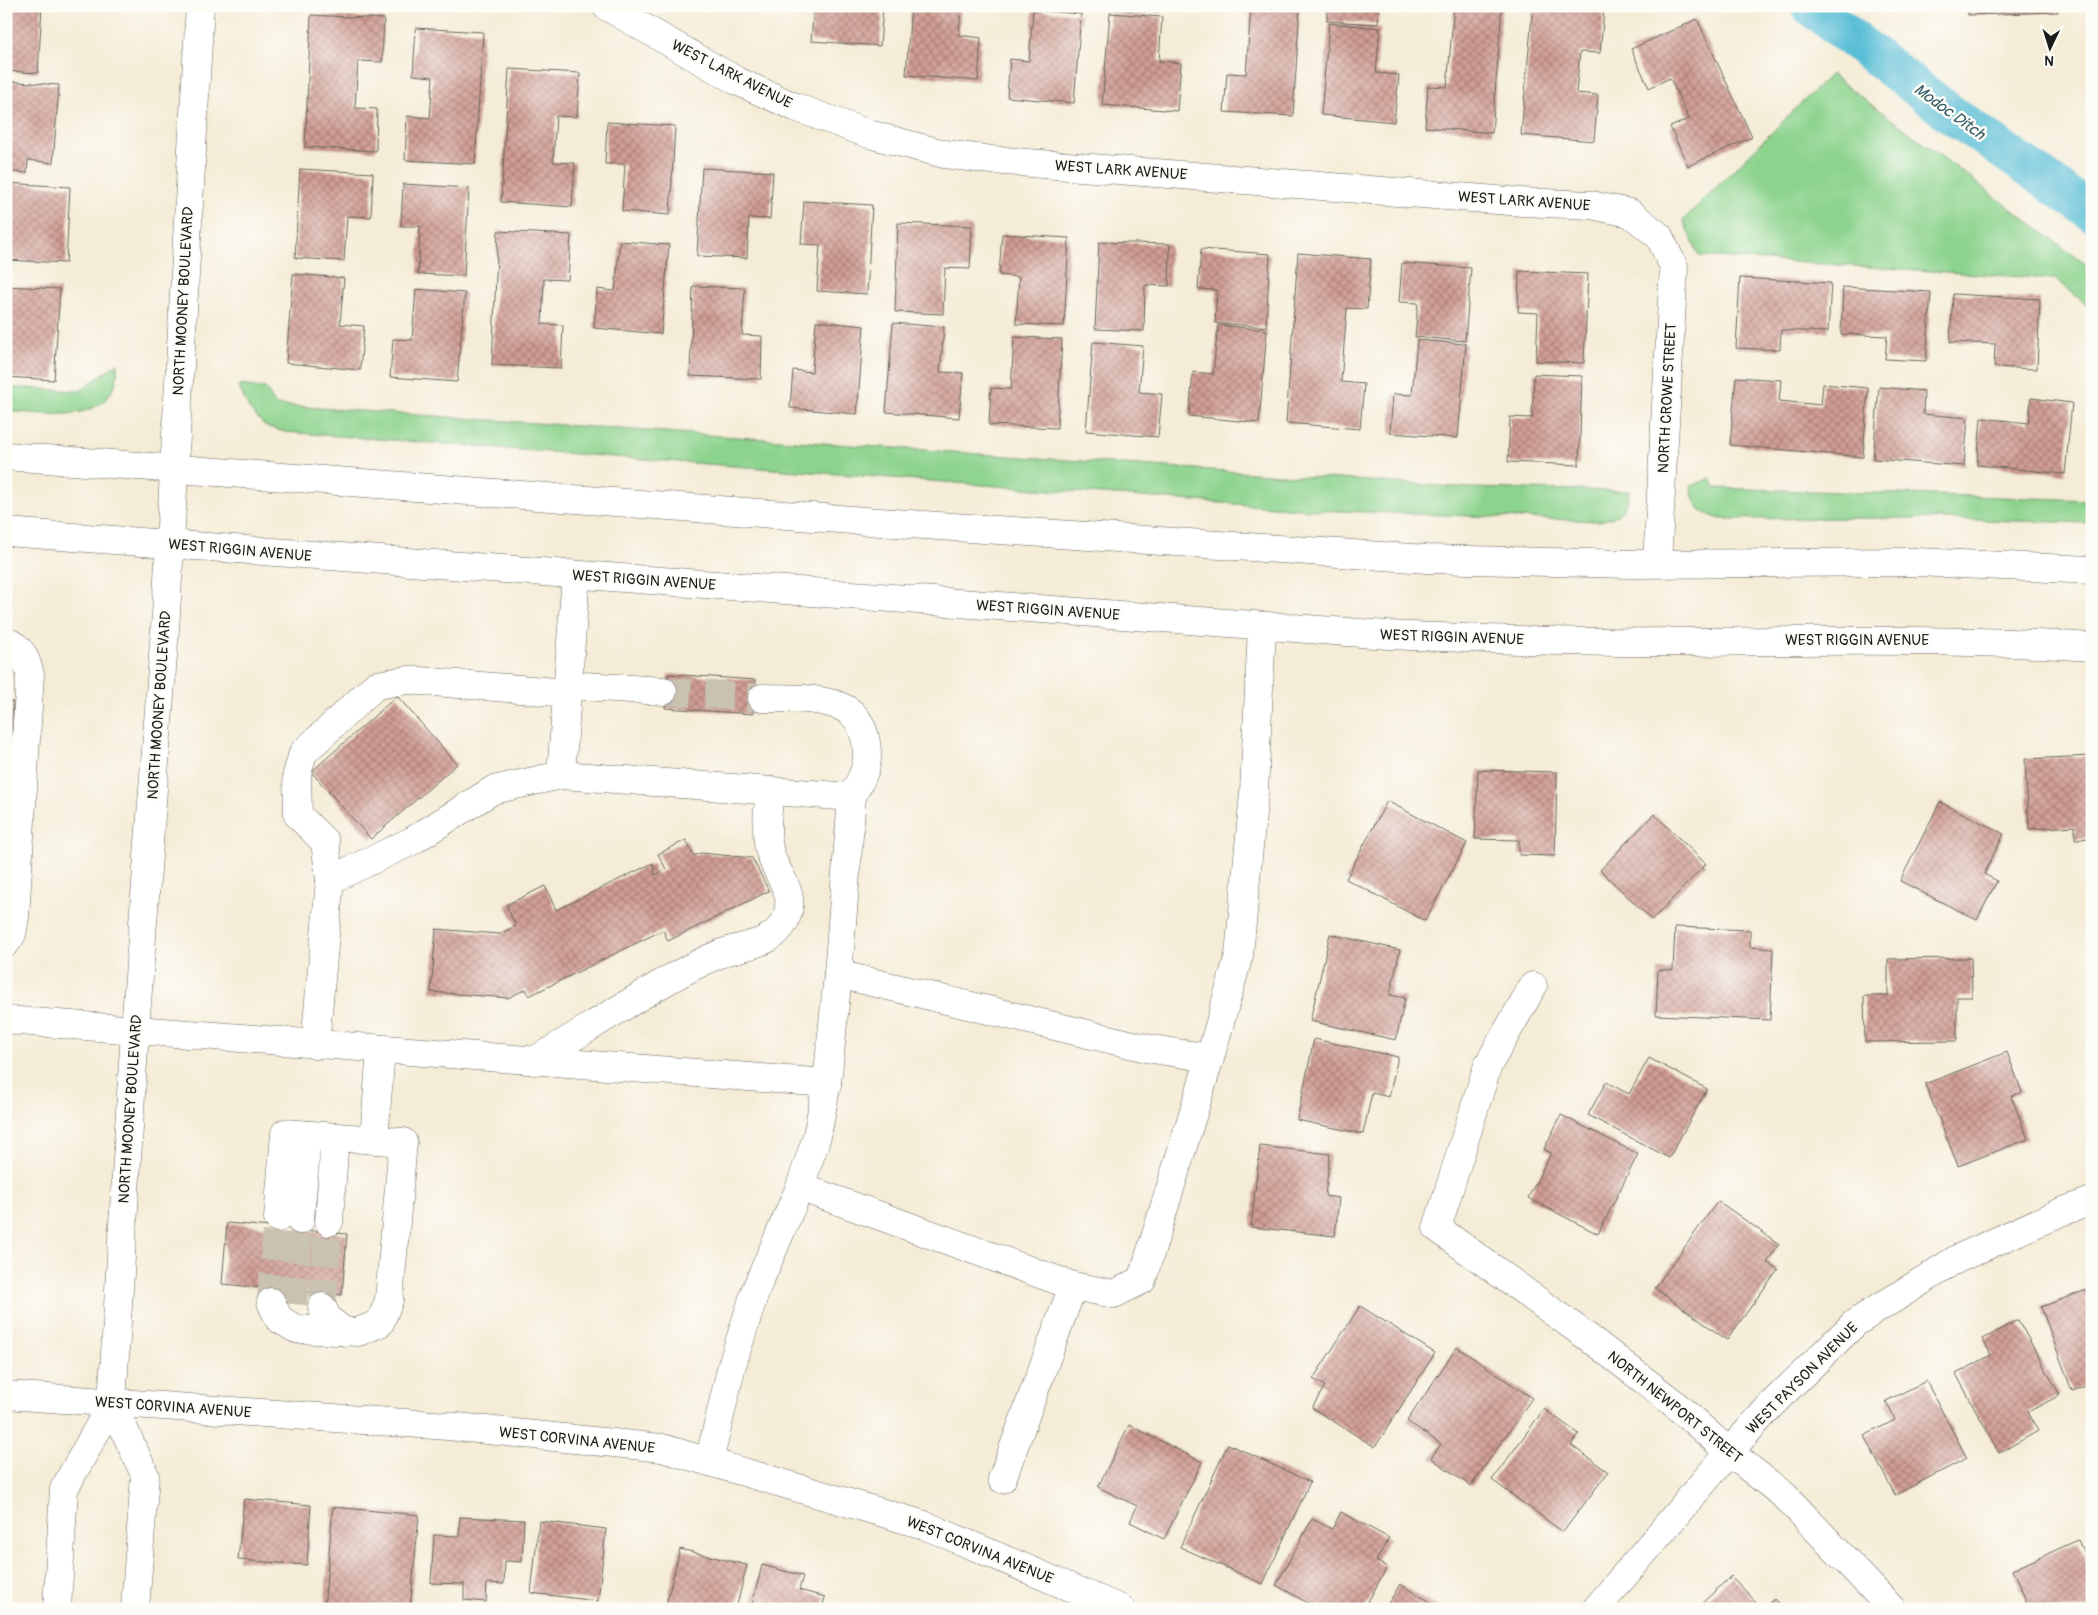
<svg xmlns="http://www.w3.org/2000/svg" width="2098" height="1615" viewBox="0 0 2098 1615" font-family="Pangolin,sans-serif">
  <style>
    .green { fill: #8cd38d; stroke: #547854 }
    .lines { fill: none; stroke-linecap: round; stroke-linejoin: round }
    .canal { stroke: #58bdd6; stroke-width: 39 }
    .building { fill: url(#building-cross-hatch) }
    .minor-tunnel { stroke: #c9c2b1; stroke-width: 28; stroke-dasharray: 28 14; stroke-linecap: butt }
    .minor-casing { stroke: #68655d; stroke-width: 29 }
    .major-casing { stroke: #68655d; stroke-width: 29 }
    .minor { stroke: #fff; stroke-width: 28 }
    .major { stroke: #fff; stroke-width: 28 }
    .labels { text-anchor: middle; stroke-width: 5; stroke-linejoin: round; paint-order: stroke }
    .street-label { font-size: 15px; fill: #1c1c1c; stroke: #fdfcf7 }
    .water-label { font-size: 16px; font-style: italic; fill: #345c66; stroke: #fdfcf7 }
  </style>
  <defs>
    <pattern id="building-cross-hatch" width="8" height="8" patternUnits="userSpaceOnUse" patternTransform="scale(1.25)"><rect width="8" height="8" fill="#d19e94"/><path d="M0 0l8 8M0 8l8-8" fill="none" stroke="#a98078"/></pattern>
  </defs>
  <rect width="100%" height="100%" fill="#fdfcf7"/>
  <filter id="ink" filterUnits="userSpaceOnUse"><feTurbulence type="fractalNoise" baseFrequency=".02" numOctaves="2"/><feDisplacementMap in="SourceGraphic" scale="10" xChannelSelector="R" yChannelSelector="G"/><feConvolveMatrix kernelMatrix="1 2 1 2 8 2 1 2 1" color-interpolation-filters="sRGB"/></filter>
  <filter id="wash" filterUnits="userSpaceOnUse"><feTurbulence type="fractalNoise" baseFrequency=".0096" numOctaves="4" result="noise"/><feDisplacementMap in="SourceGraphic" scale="20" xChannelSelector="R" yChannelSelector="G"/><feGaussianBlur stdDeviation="1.12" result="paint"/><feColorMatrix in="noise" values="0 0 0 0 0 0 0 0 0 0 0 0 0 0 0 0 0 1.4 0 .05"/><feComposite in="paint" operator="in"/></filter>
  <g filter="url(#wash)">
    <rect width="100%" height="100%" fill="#f4ecd6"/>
    <g class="green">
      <path d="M 1831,74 L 2092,269 L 2092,309 L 2055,279 L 1699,256 L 1683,220 Z"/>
      <path d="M 118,363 C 117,368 118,376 116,382 C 101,426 42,413 6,411 L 6,387 L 79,391 Z"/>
      <path d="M 238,385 L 265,388 L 276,405 L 1469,488 L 1630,491 C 1625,512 1619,517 1599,521 L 1313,510 L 285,432 L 265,426 L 249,409 Z"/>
      <path d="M 1711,478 L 1715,488 L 2092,500 L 2092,523 L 1902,518 L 1721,519 C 1701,513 1694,508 1691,486 Z"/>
    </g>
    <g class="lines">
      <path class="canal" d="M 1810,6 L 1955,117 L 2092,212"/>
    </g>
    <g id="blocks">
      <g class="building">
        <path d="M 6,6 L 42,6 L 38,73 L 6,71 Z"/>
        <path d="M 814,6 L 883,6 L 880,46 L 811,41 Z"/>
        <path d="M 911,6 L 961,6 L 959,35 L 981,38 L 978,81 L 906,75 Z"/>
        <path d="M 1110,6 L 1160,6 L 1159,12 L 1110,9 Z"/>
        <path d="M 1251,6 L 1300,6 L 1293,116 L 1224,112 L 1227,73 L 1246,74 Z"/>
        <path d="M 1327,6 L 1379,6 L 1378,24 L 1327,21 Z"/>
        <path d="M 1454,6 L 1502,6 L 1492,133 L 1425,127 L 1428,86 L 1447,87 Z"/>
        <path d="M 1533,6 L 1604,10 L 1600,53 L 1580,52 L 1576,93 L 1598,95 L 1594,141 L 1521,135 Z"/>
        <path d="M 1968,6 L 2057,6 L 2058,12 L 1968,15 Z"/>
        <path d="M 1033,10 L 1081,14 L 1074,103 L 1007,97 L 1010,59 L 1029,61 Z"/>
        <path d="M 1110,13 L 1162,17 L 1159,61 L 1181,63 L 1177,111 L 1102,105 Z"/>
        <path d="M 311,15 L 384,19 L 382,62 L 358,61 L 355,108 L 377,109 L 376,151 L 305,147 Z"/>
        <path d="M 1697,19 L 1752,137 L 1688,166 L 1670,127 L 1689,119 L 1670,78 L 1649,88 L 1631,49 Z"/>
        <path d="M 1329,23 L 1380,28 L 1376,73 L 1399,75 L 1394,122 L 1321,115 Z"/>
        <path d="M 416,28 L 483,32 L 475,164 L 405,160 L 407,116 L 430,118 L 433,77 L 413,75 Z"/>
        <path d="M 509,69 L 580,73 L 577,117 L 556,116 L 553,162 L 575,163 L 572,207 L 501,202 Z"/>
        <path d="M 6,81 L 59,85 L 53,163 L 28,160 L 27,173 L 6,171 Z"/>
        <path d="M 607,122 L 675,126 L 670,215 L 622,211 L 625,164 L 605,164 Z"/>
        <path d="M 702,168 L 773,172 L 770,219 L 749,218 L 747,258 L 697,256 Z"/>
        <path d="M 300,169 L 373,173 L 371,217 L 347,216 L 344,261 L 295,258 Z"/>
        <path d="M 6,183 L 70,187 L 66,263 L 6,260 Z"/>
        <path d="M 403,184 L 469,188 L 464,276 L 418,274 L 420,226 L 401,226 Z"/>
        <path d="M 804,201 L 872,205 L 867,294 L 817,291 L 820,245 L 801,244 Z"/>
        <path d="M 898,223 L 972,226 L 970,269 L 945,268 L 943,314 L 895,312 Z"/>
        <path d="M 498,231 L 571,235 L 568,280 L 544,279 L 542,324 L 563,325 L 561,368 L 492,365 Z"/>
        <path d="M 1002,234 L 1069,238 L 1064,326 L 1016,324 L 1019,277 L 999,275 Z"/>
        <path d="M 620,241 L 669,245 L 661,334 L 594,328 L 597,289 L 615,291 Z"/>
        <path d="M 1099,242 L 1170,244 L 1169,286 L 1145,285 L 1144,331 L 1095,329 Z"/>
        <path d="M 1201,249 L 1270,254 L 1266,327 L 1215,323 L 1217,290 L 1198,289 Z"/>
        <path d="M 1298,253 L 1371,259 L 1367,309 L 1347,308 L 1341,382 L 1364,384 L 1360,429 L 1286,423 Z"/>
        <path d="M 1402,263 L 1471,268 L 1465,341 L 1415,337 L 1418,303 L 1399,302 Z"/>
        <path d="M 1519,271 L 1588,274 L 1584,363 L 1536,361 L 1538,313 L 1518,312 Z"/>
        <path d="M 293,274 L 344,278 L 340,324 L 364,326 L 360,370 L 286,363 Z"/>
        <path d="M 1740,278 L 1831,283 L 1828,332 L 1781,330 L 1780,350 L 1736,348 Z"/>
        <path d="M 6,286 L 60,289 L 54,380 L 6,377 Z"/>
        <path d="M 693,286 L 745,288 L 742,335 L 762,336 L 761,379 L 690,376 Z"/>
        <path d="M 1843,287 L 1931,292 L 1926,361 L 1885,359 L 1887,336 L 1841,334 Z"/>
        <path d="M 416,289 L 465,293 L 457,382 L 390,377 L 393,339 L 412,340 Z"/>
        <path d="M 1953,294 L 2040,299 L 2037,369 L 1994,367 L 1995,344 L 1950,342 Z"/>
        <path d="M 816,321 L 864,326 L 857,414 L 790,408 L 793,370 L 812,372 Z"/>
        <path d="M 893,323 L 944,327 L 940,372 L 963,373 L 959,418 L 886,412 Z"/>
        <path d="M 1218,325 L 1267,330 L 1259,423 L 1189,416 L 1193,372 L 1213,374 Z"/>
        <path d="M 1014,337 L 1062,339 L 1057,428 L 989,425 L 991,388 L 1011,389 Z"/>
        <path d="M 1417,340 L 1466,344 L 1458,438 L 1390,433 L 1393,394 L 1412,395 Z"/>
        <path d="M 1093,342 L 1143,346 L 1139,392 L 1162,394 L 1158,437 L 1086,431 Z"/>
        <path d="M 1534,374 L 1582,376 L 1579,465 L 1508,462 L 1510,417 L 1532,418 Z"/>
        <path d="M 1736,377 L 1781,380 L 1779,401 L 1821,405 L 1823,384 L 1868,388 L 1863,457 L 1730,445 Z"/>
        <path d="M 1879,387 L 1924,391 L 1923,414 L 1968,418 L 1964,466 L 1873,459 Z"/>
        <path d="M 2031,398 L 2072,403 L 2065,474 L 1977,465 L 1981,418 L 2029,423 Z"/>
        <path d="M 668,674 L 756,680 L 753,714 L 665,708 Z"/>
        <path d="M 397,696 L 457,764 L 371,839 L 311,772 Z"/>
        <path d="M 6,701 L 13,702 L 8,764 L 6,764 Z"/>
        <path d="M 2092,756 L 2092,838 L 2075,839 L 2075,826 L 2029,829 L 2025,759 Z"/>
        <path d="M 1478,770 L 1557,772 L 1555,856 L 1519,855 L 1519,840 L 1475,839 Z"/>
        <path d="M 1387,801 L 1467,843 L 1425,921 L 1346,879 Z"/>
        <path d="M 1940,802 L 2004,834 L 1984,874 L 1997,881 L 1977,920 L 1900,881 Z"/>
        <path d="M 1654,814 L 1706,864 L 1652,920 L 1600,870 Z"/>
        <path d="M 686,840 L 694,856 L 701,853 L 752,858 L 769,891 L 668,941 L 663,930 L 529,996 L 526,989 L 508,998 L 431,992 L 436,929 L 499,934 L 516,926 L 506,905 L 545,886 L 556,910 L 653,863 L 655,875 L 666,869 L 658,854 Z"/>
        <path d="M 1675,927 L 1750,930 L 1750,947 L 1773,949 L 1770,1020 L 1656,1015 L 1658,970 L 1673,970 Z"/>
        <path d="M 1330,934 L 1400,950 L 1390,995 L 1405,998 L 1396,1040 L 1310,1021 Z"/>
        <path d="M 1971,958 L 1972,997 L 1957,997 L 1957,1041 L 1865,1042 L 1864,996 L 1888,996 L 1888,959 Z"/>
        <path d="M 1314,1039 L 1398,1057 L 1389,1097 L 1372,1093 L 1363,1134 L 1297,1120 Z"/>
        <path d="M 2007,1052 L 2022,1092 L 2011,1096 L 2028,1139 L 1958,1166 L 1925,1084 Z"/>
        <path d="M 1649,1058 L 1707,1089 L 1669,1158 L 1588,1115 L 1606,1082 L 1629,1094 Z"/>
        <path d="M 1561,1115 L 1638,1154 L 1598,1234 L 1528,1198 L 1551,1153 L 1544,1149 Z"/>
        <path d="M 1260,1146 L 1330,1154 L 1325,1196 L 1339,1198 L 1335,1236 L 1251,1227 Z"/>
        <path d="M 1718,1201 L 1779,1244 L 1767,1262 L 1778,1269 L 1727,1340 L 1655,1288 Z"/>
        <path d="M 227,1223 L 347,1234 L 342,1295 L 222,1284 Z"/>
        <path d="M 2092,1288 L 2092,1384 L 2072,1391 L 2041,1307 Z"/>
        <path d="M 1360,1306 L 1435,1353 L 1375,1447 L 1312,1408 L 1325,1386 L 1313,1379 Z"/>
        <path d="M 2018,1320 L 2060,1395 L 2028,1412 L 2038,1431 L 1999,1453 L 1956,1374 L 1991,1355 L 1983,1339 Z"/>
        <path d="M 1457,1347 L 1532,1398 L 1471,1486 L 1431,1458 L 1441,1444 L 1407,1421 Z"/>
        <path d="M 1926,1381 L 1967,1458 L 1895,1495 L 1864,1436 L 1895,1420 L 1886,1401 Z"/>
        <path d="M 1544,1409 L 1579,1434 L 1571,1445 L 1608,1472 L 1563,1532 L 1492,1480 Z"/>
        <path d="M 1129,1425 L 1202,1462 L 1164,1539 L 1130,1522 L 1137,1506 L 1098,1487 Z"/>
        <path d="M 1228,1444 L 1310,1482 L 1263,1584 L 1180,1547 Z"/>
        <path d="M 244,1499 L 311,1505 L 307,1565 L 238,1560 Z"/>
        <path d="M 333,1507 L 419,1515 L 410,1609 L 324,1609 Z"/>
        <path d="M 1341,1512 L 1389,1538 L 1376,1561 L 1387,1567 L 1364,1609 L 1313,1609 L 1315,1607 L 1276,1585 L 1312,1519 L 1332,1529 Z"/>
        <path d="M 460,1517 L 524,1520 L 522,1562 L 505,1561 L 504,1584 L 487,1583 L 486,1602 L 464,1600 L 464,1584 L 431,1583 L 434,1535 L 459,1536 Z"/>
        <path d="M 539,1521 L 606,1529 L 598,1601 L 531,1593 Z"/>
        <path d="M 2078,1540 L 2092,1571 L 2092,1609 L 2030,1609 L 2012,1570 Z"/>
        <path d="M 680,1549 L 747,1565 L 736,1609 L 665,1609 Z"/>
        <path d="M 762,1565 L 803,1576 L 799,1590 L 825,1597 L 822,1609 L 751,1609 Z"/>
        <path d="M 1731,1576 L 1763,1609 L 1696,1609 Z"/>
        <path d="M 1400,1584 L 1441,1609 L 1385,1609 Z"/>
        <path d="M 1774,1599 L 1784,1609 L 1763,1609 Z"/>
      </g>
    </g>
  </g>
  <g filter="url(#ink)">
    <use href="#blocks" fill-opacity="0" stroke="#68655d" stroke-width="1"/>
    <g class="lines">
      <g class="minor-tunnel">
        <path d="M 663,691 L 762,698"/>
        <path d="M 271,1302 L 278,1218"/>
        <path d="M 293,1304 L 300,1220"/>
        <path d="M 322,1307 L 329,1222"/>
      </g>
      <g class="minor-casing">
        <g id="minor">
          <path d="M 606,6 L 737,81 L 795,107 L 869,134 L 944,154 L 992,160 L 1522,202 L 1591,205 L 1630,213 L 1659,236 L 1674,267 L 1657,563"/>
          <path d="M 6,641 C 22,647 26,659 30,674 L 15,917 L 12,934 L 6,943"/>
          <path d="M 568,685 L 663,691"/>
          <path d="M 762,698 C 788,699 822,696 846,709 C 866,721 871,753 864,772 C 861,781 855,789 852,797"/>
          <path d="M 561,775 L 576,575"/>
          <path d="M 330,880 L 325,842 L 298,815 L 297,774 L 303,753 L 376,685 L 408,680 L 568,693"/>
          <path d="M 838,974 L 1146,1048 L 1210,1058 L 1239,955 L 1254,792 L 1262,627"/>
          <path d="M 1533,986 L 1488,1065 L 1437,1228 L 1589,1338 L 1671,1401 L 1729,1452 L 1786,1497 L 1892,1609"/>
          <path d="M 6,1020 L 827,1083"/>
          <path d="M 315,1045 L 330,880 L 412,841 L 493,790 L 561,775 L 852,797 L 838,974 L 827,1083 L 817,1136 L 800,1187 L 756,1289 L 732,1365 L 709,1462"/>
          <path d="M 534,1061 C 571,1039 607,1016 644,994 C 669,979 695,964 722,953 C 747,944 777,945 787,915 C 796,892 777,876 771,855 C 764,836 768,811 770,791"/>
          <path d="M 374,1140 L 381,1049"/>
          <path d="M 800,1187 L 1073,1286 L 1114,1294 L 1142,1280 L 1210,1058"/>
          <path d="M 300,1220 L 307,1135"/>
          <path d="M 329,1222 L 335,1137"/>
          <path d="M 271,1302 L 279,1319 L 296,1329 L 358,1332 L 380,1323 L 389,1300 L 403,1142 L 285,1133 L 278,1218"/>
          <path d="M 322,1307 L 328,1319 L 345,1332"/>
          <path d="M 6,1395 L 448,1426 L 662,1448 L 924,1525 L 1121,1609"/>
          <path d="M 112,1403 L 145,1475 L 135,1609"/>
          <path d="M 1002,1479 L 1073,1286"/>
          <path d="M 57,1609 L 64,1489 L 112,1403 L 135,1030 L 166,615 L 200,6"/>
          <path d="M 1596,1609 L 1729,1452 L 1772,1404 L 1855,1323 L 1957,1259 L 2061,1212 L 2092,1201"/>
        </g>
      </g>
      <g class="major-casing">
        <g id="major">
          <path d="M 6,456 L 865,521 L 1427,559 L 1631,564 L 1917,562 L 2092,570"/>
          <path d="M 6,532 L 1388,635 C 1483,639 1579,643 1675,642 C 1814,641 1953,638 2092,647"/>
        </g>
      </g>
      <use href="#minor" class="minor"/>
      <use href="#major" class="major"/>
    </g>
  </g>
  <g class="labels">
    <g class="street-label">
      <text transform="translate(732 74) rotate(27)" y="5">WEST LARK AVENUE</text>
      <text transform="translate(1121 170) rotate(4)" y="5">WEST LARK AVENUE</text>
      <text transform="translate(1524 201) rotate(4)" y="5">WEST LARK AVENUE</text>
      <text transform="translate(183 301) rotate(-87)" y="5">NORTH MOONEY BOULEVARD</text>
      <text transform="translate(1667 398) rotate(-87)" y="5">NORTH CROWE STREET</text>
      <text transform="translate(240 550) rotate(5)" y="5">WEST RIGGIN AVENUE</text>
      <text transform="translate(644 580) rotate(4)" y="5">WEST RIGGIN AVENUE</text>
      <text transform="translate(1048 610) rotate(4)" y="5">WEST RIGGIN AVENUE</text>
      <text transform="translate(1452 637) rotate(2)" y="5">WEST RIGGIN AVENUE</text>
      <text x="1857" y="645">WEST RIGGIN AVENUE</text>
      <text transform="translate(159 705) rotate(-86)" y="5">NORTH MOONEY BOULEVARD</text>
      <text transform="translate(130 1109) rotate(-86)" y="5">NORTH MOONEY BOULEVARD</text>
      <text transform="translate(1802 1378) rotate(-45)" y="5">WEST PAYSON AVENUE</text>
      <text transform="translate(173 1407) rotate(4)" y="5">WEST CORVINA AVENUE</text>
      <text transform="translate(1675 1407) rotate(39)" y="5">NORTH NEWPORT STREET</text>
      <text transform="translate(577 1440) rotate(6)" y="5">WEST CORVINA AVENUE</text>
      <text transform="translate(980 1550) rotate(22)" y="5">WEST CORVINA AVENUE</text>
    </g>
    <g class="water-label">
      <text transform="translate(1950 111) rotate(36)" y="6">Modoc Ditch</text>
    </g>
  </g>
  <rect width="2098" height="1615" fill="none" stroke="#fdfcf7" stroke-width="25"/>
  <g transform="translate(2050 48) rotate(184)" stroke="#fdfcf7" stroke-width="4" paint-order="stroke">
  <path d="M0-4L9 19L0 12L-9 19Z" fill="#1c1c1c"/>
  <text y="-8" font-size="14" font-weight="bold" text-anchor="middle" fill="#1c1c1c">N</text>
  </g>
</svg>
